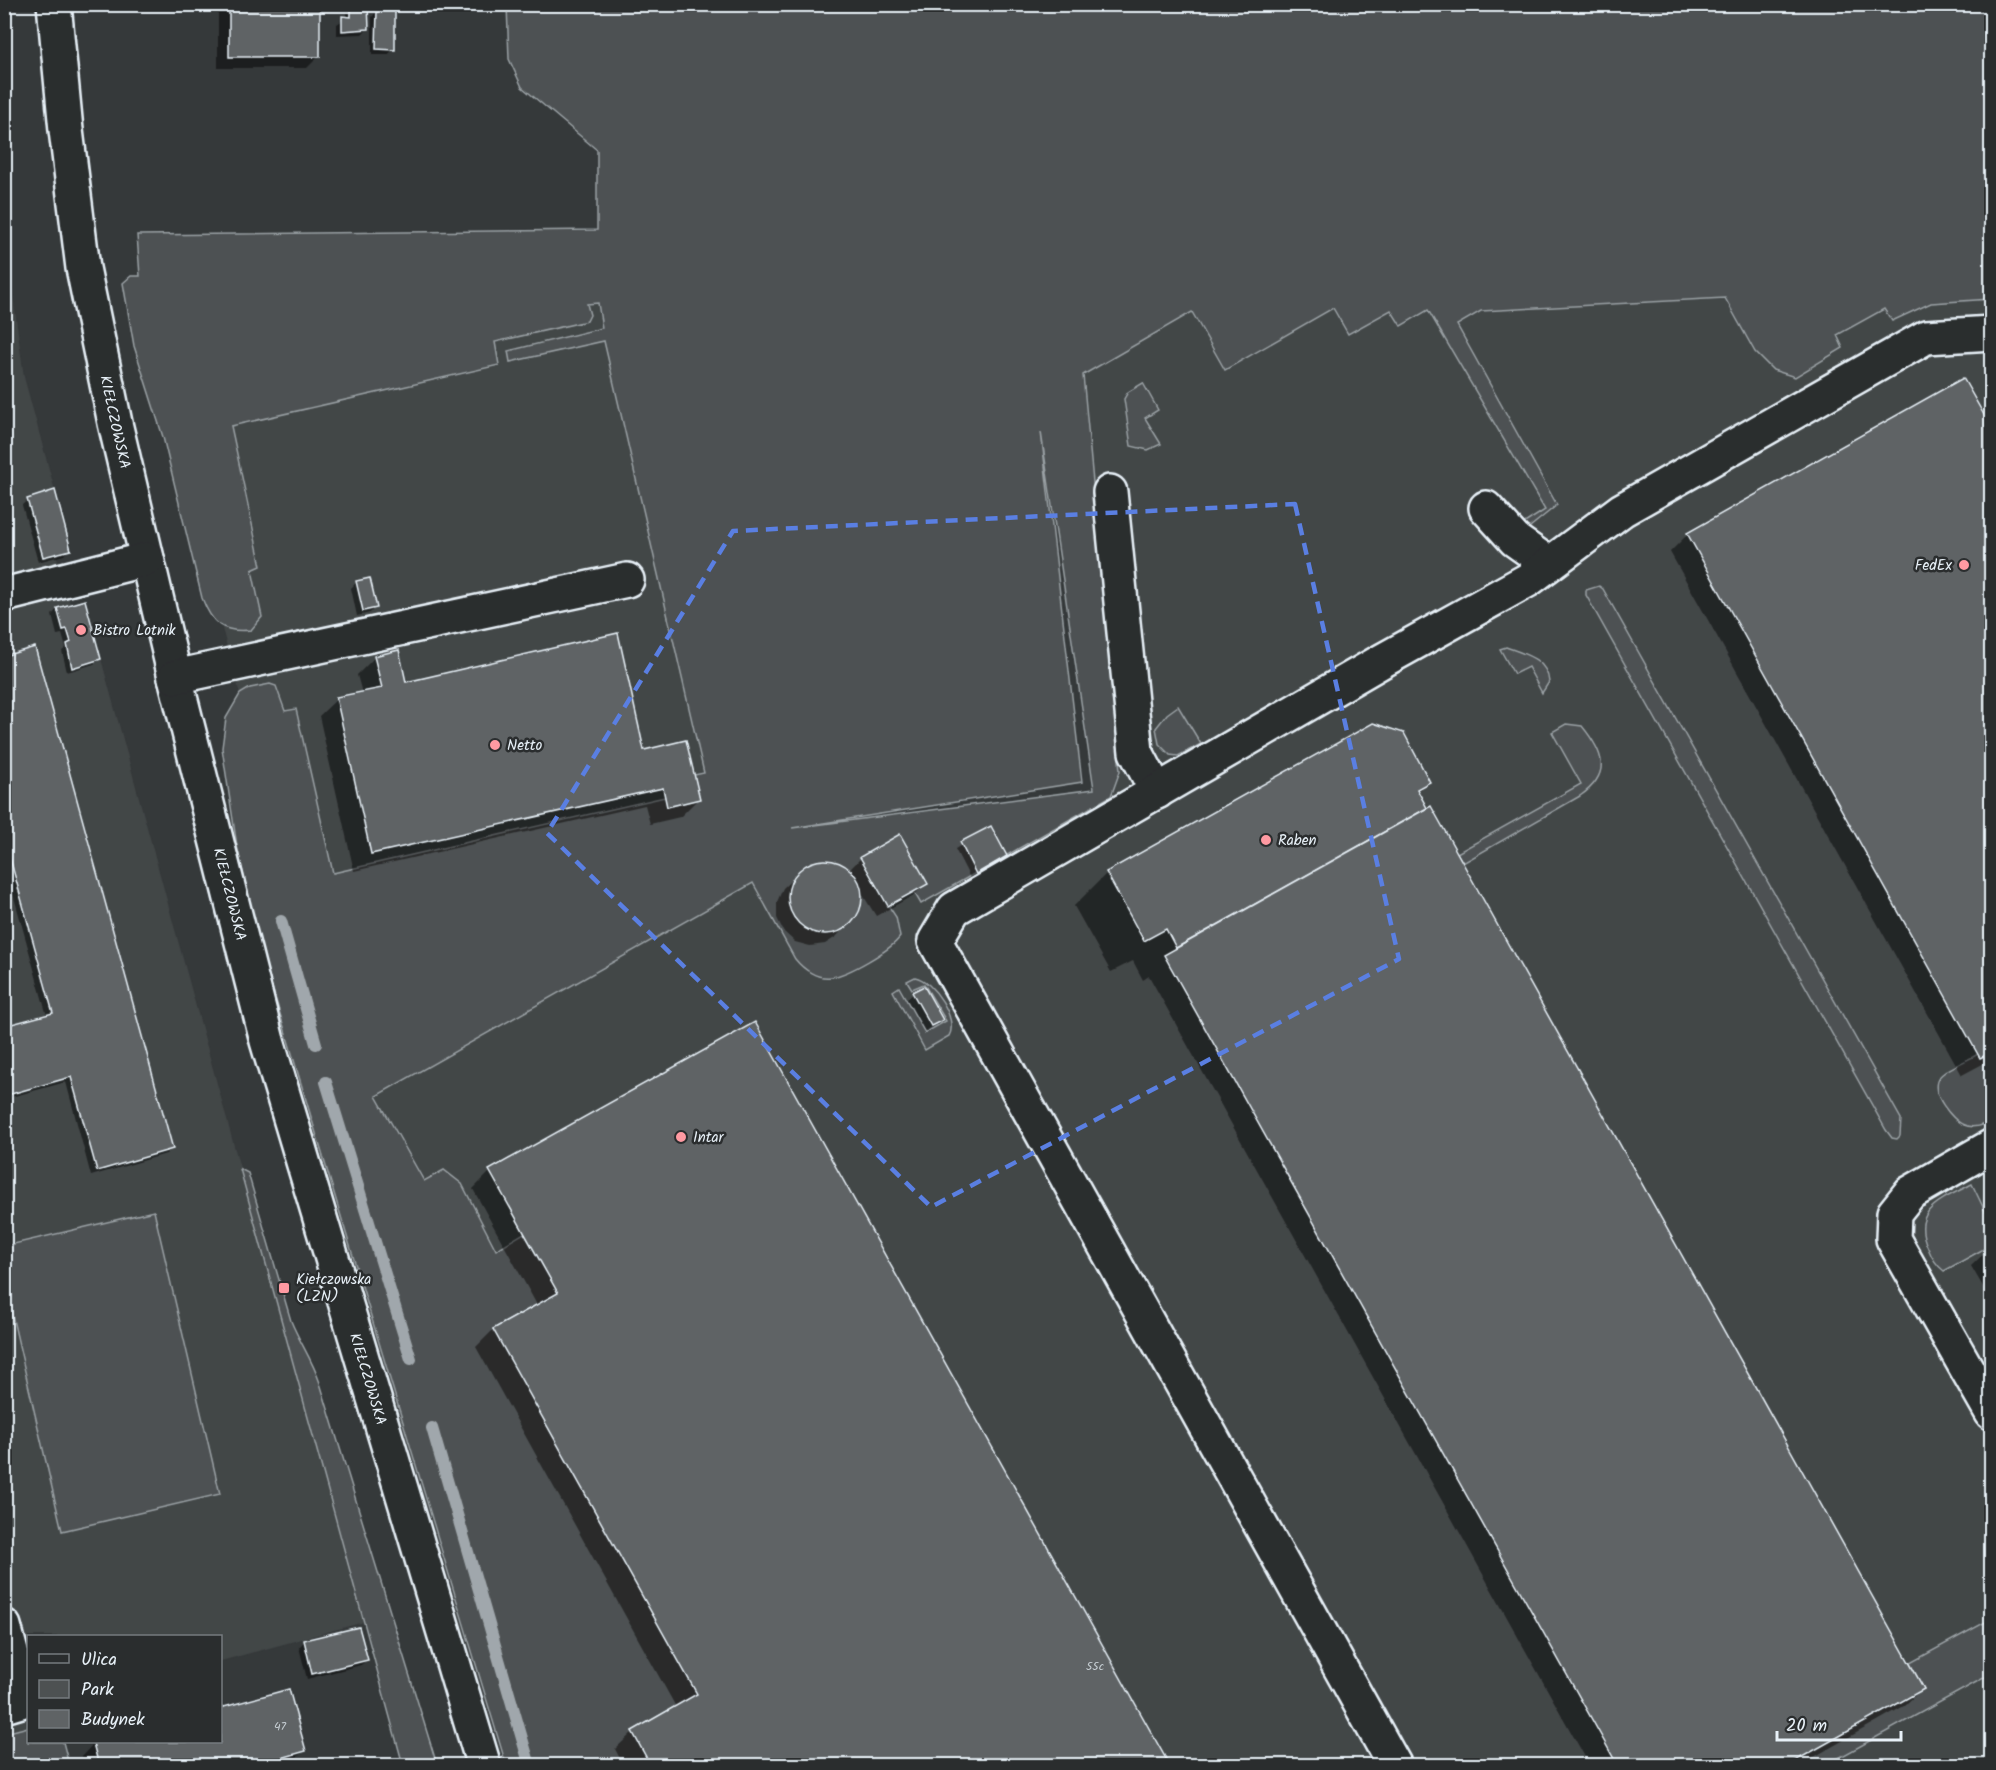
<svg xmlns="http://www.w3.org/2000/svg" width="1996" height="1770" viewBox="0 0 1996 1770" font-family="Kalam,sans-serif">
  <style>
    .built { fill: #424647 }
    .green { fill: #4d5152; stroke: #9aa1a5; stroke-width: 1.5; fill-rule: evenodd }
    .shadow { fill: #0007 }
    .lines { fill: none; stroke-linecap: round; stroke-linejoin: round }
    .stream { stroke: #a0a7ac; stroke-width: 12 }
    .building { fill: #5f6365; stroke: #e8f1f8; stroke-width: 1.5 }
    .minor-casing { stroke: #e8f1f8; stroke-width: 38 }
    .minor { stroke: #2a2d2e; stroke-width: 33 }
    .marked { fill: none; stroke: #5a7fe2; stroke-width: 4.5; stroke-dasharray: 12 8; stroke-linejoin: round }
    .poi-dot { fill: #ff9aa2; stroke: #2a2d2e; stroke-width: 2 }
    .labels { text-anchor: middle; stroke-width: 5; stroke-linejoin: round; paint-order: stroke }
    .number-label { font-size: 12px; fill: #c6ced3 }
    .street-label { font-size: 15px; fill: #e8f1f8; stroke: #2a2d2e }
    .poi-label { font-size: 15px; fill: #e8f1f8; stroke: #2a2d2e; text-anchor: start }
  </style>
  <rect width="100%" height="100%" fill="#35393a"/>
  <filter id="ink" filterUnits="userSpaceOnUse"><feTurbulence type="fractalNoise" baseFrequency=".0167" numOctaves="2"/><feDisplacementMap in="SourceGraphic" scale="12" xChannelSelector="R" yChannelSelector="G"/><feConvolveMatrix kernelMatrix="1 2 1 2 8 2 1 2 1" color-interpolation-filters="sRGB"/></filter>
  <g filter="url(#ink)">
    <g class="built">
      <path d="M 4,229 L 24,377 L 71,550 L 56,554 L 70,604 L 85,600 L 364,1622 L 221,1661 L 220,1636 L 28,1636 L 28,1727 L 5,1733 Z"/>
      <path d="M 1991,244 L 1991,1765 L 574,1765 L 315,890 L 240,694 L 190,512 L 152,319 L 605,303 L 727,837 L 1094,789 L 1036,399 L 1039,261 Z"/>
    </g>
    <g class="green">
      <path d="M 507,5 L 1991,5 L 1991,299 L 1931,303 L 1892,321 L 1884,309 L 1837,335 L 1843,348 L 1795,377 L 1773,370 L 1755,352 L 1725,298 L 1481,311 L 1457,325 L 1557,505 L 1525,531 L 1520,526 L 1545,510 L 1428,310 L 1401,326 L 1391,310 L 1348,334 L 1333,308 L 1225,370 L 1192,312 L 1083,375 L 1120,771 L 1111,796 L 921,904 L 914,892 L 888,905 L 896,917 L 900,937 C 891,950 848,975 831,977 C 817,979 804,970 795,959 L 753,883 L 376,1096 L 424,1181 L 444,1170 L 462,1184 L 496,1250 L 524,1233 L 558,1293 L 493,1329 L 697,1694 L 632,1731 L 651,1765 L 508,1766 L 505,1761 L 259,944 L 237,846 L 222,748 L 226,718 L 240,694 L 250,688 L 270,684 L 276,686 L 285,711 L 296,709 L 333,873 L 665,797 L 668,807 L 699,799 L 694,775 L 704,773 L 604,341 L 510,362 L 508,351 L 602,328 L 598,303 L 587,304 L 590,315 L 587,321 L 495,342 L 499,365 L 231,426 L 261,566 L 252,570 L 262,617 L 251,630 C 222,633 212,624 202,598 L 163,437 L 134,346 L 123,283 L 131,276 L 140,276 L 137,235 L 597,230 L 597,150 L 522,87 L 509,59 ZM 1041,432 L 1094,789 L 792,828 L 1082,782 Z"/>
      <path d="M 1143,383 L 1158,410 L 1145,418 L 1161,444 L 1148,450 L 1131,446 L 1124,399 L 1128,392 Z"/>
      <path d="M 1599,586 L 1603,589 L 1901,1119 L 1900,1136 L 1897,1139 L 1892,1138 L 1886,1130 L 1586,595 L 1586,590 Z"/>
      <path d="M 1506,647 C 1525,654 1547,659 1549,682 L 1542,693 L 1528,667 L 1514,674 L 1500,649 Z"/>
      <path d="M 1178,706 L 1201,744 L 1178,756 L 1170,755 L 1159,744 L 1156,728 L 1167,714 Z"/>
      <path d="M 1566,724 L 1582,726 C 1604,753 1612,774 1580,796 L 1463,863 L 1457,853 L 1581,784 L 1552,732 Z"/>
      <path d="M 915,977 C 933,980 959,1020 949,1036 L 925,1050 L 893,991 L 899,987 L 925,1033 L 946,1021 L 924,984 L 912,989 L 907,981 Z"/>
      <path d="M 1991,1052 L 1991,1122 C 1983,1125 1973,1129 1964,1125 C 1952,1120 1930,1093 1938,1079 C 1944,1069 1967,1061 1978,1054 L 1981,1058 Z"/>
      <path d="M 240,1169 L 248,1173 L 291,1321 C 300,1343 312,1359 320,1383 L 437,1765 L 403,1765 Z"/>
      <path d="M 1972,1184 L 1985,1211 L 1991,1207 L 1991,1245 L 1944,1271 C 1936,1265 1931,1256 1928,1248 C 1909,1209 1944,1199 1972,1184 Z"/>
      <path d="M 154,1211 L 220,1494 L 62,1531 L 5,1285 L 5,1246 Z"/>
      <path d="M 1991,1619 L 1991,1674 L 1826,1765 L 1786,1766 L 1924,1689 L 1910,1663 Z"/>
      <path d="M 28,1727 L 28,1742 L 63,1742 L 69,1765 L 5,1765 L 5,1733 Z"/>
    </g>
    <g class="shadow">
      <path d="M 222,4 L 318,4 L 319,56 L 307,68 L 218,68 L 218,8 Z"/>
      <path d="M 346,4 L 367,4 L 367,29 L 362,34 L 337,35 L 337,24 L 346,18 Z"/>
      <path d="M 377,11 L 393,49 L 388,55 L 372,55 L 372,17 Z"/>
      <path d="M 1963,380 L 1992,432 L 1992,1059 L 1962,1075 L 1670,552 L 1688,534 Z"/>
      <path d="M 28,500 L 69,549 L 64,555 L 38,562 L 22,505 Z"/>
      <path d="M 357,582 L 375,607 L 370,613 L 357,616 L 351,588 Z"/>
      <path d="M 57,609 L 100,658 L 94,664 L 67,672 L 62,651 L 66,648 L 62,634 L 57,635 L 52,615 Z"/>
      <path d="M 4,657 L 171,1148 L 166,1154 L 91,1176 L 66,1082 L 4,1099 L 4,1028 L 47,1016 L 4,861 Z"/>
      <path d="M 375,657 L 405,683 L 698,799 L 680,817 L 650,824 L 645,805 L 354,871 L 319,716 L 337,699 L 362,693 L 357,675 Z"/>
      <path d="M 1428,781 L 1417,792 L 1425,808 L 1420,813 L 1922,1689 L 1904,1706 L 1798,1766 L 1590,1766 L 1149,976 L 1143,980 L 1133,961 L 1111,972 L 1074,906 L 1107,873 Z"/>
      <path d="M 990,828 L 1005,856 L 970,878 L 955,849 Z"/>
      <path d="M 861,858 L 926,884 L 914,895 L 876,916 L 856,884 L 861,902 L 857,914 L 836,937 L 825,944 L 810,946 L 795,942 L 784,932 L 777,918 L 777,902 L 783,888 L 796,876 L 806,867 L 819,862 L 832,863 L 848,871 Z"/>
      <path d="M 913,994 L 941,1020 L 925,1031 L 907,999 Z"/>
      <path d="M 490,1172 L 1169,1766 L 624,1766 L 615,1749 L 633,1732 L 676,1707 L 476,1347 L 493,1330 L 537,1305 L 473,1189 Z"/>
      <path d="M 1992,1246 L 1992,1302 L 1971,1266 Z"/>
      <path d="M 358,1628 L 366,1660 L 361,1665 L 307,1679 L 299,1647 L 304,1642 Z"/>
      <path d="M 104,1742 L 220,1742 L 304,1751 L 292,1762 L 281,1766 L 84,1766 L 82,1756 L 93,1744 Z"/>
    </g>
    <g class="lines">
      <g class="stream">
        <path d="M 281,921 L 316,1044"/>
        <path d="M 326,1082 L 411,1359"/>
        <path d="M 432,1428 L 530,1766"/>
      </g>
    </g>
    <g class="building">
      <rect x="229" y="4" width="91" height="53"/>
      <path d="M 351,4 L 368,4 L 369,29 L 342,31 L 342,16 L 351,17 Z"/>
      <path d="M 377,10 L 395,10 L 395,50 L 376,49 Z"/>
      <path d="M 1963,378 L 1992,429 L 1992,1052 L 1980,1058 L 1687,533 Z"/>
      <path d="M 55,490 L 71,550 L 43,557 L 27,499 Z"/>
      <path d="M 370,578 L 377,608 L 363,611 L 356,581 Z"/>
      <path d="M 85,600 L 101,659 L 72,668 L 67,644 L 71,642 L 67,629 L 63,630 L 57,608 Z"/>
      <path d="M 618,633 L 644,750 L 686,740 L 700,799 L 667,807 L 663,788 L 371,854 L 336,697 L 382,688 L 374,656 L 399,650 L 406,682 Z"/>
      <path d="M 35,647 L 173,1149 L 97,1171 L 71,1077 L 4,1096 L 4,1026 L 53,1013 L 4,837 L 4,656 Z"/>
      <path d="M 1373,723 L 1404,733 L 1430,782 L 1417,789 L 1427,808 L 1176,948 L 1166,929 L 1144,941 L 1106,872 Z"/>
      <path d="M 1431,806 L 1924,1689 L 1786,1766 L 1618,1766 L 1164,955 Z"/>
      <path d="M 991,826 L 1007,856 L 976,874 L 960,842 Z"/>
      <path d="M 900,834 L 928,884 L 888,906 L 860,857 Z"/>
      <circle cx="825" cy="897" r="37"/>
      <path d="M 924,986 L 943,1020 L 931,1026 L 912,992 Z"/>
      <path d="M 755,1022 L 1170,1766 L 651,1766 L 632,1731 L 697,1694 L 493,1329 L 558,1293 L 489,1170 Z"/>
      <path d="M 359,1627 L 368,1660 L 312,1674 L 304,1640 Z"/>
      <path d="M 289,1689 L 306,1751 L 253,1766 L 99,1766 L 93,1743 L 99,1742 L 220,1742 L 220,1708 Z"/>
    </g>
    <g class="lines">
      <g class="minor-casing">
        <g id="minor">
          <path id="s1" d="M 54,4 L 66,130 L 83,268 L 115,423 L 175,677 L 267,1041 L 484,1766"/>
          <path d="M 1110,492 L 1136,752 L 1157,792"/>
          <path d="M 1486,508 L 1515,540 L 1549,564"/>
          <path d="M 4,595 L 147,559"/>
          <path d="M 175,677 L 627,580"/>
          <path d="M 1992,1146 L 1910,1193 L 1894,1213 L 1893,1239 L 1992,1413"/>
          <path d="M 4,1626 L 24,1700 L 4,1706"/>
          <path d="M 1395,1766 L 935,941 L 954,909 L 1380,662 L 1528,580 L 1622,510 L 1926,337 L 1992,333"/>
        </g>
      </g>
      <use href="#minor" class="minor"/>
    </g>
  </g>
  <path class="marked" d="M 1295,504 L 1399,959 L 931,1207 L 547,833 L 733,531 Z"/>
  <g class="poi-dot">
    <circle cx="1964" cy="565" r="6"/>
    <circle cx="81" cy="630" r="6"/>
    <circle cx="495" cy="745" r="6"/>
    <circle cx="1266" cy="840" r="6"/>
    <circle cx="681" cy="1137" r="6"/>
    <rect x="278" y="1282" width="12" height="12" rx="3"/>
  </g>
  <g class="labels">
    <g class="number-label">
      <text x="1095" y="1670">55c</text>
      <text x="280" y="1730">47</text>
    </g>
    <g class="street-label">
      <text dy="5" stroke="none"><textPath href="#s1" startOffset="423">KIEŁCZOWSKA</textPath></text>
      <text dy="5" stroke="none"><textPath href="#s1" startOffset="909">KIEŁCZOWSKA</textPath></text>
      <text dy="5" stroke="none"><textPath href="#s1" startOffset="1413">KIEŁCZOWSKA</textPath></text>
    </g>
    <g class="poi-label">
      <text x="1952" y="570" text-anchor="end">FedEx</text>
      <text x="93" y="635">Bistro Lotnik</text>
      <text x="507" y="750">Netto</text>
      <text x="1278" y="845">Raben</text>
      <text x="693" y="1142">Intar</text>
      <text x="296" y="1284">Kiełczowska<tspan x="296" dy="17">(LZN)</tspan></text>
    </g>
  </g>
  <rect width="1996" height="1770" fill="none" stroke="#2a2d2e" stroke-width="24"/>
  <rect x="12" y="12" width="1972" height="1746" fill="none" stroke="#e8f1f8" stroke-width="2" filter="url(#ink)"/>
  <rect x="27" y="1635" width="195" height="108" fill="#2a2d2e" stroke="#767b7f" stroke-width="1.5"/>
  <rect x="39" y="1654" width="30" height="9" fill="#2a2d2e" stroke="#767b7f" stroke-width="1.5"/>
  <text x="81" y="1665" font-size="18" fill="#e8f1f8">Ulica</text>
  <rect x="39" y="1680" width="30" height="18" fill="#4d5152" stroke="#767b7f" stroke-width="1.5"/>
  <text x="81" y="1695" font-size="18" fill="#e8f1f8">Park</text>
  <rect x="39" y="1710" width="30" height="18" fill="#5f6365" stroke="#767b7f" stroke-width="1.5"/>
  <text x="81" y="1725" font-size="18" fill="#e8f1f8">Budynek</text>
  <path d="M1777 1731v9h124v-9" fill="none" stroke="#e8f1f8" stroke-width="3"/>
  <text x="1786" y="1731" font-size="18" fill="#e8f1f8" stroke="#2a2d2e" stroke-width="4.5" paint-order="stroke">20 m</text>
</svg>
